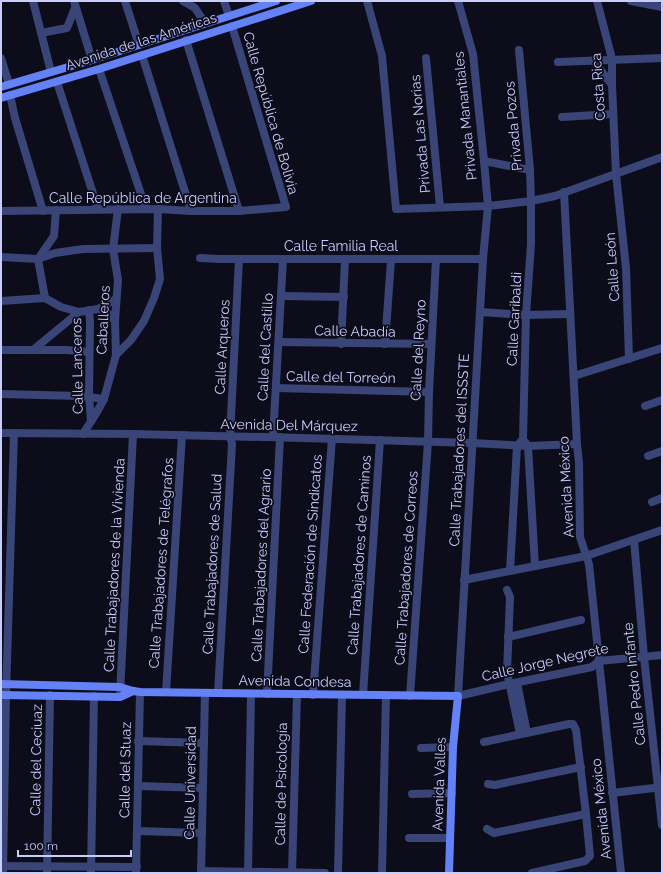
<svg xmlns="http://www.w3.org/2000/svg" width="663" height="874" viewBox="0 0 663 874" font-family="Raleway,sans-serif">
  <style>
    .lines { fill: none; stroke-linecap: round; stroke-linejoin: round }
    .street { stroke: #394477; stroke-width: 8 }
    .secondary { stroke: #6481f6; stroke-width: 8 }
    .labels { text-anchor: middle; stroke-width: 3.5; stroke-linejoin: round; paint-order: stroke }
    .street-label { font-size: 14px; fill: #c8cdfc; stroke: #0c0c1a }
  </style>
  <rect width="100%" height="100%" fill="#0c0c1a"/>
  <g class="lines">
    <g class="street">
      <path d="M 33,1 L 51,72"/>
      <path d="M 74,1 L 92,60"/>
      <path d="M 125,1 L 139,45"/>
      <path d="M 183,1 L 195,8 L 205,23"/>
      <path d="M 224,1 L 229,16"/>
      <path d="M 367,1 L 382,56 L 396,209 L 488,206 L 531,201 L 555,196 L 662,157"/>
      <path d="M 458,1 L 473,54 L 484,161 L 488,206 L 483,259 L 458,696 L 509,684 L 592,667 L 599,661 L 662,655"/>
      <path d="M 597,1 L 612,59 L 612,85 L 616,174 L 626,268 L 629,359"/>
      <path d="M 631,1 L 662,7"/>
      <path d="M 41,33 L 67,28 L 75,8"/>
      <path d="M 186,40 L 239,211"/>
      <path d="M 142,55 L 191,211"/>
      <path d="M 1,58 L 9,84"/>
      <path d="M 426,58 L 440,207"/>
      <path d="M 593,60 L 612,85"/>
      <path d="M 558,62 L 662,58"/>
      <path d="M 99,69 L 146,209"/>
      <path d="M 57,82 L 98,209"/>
      <path d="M 10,95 L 15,118 L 43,211"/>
      <path d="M 562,117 L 613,114"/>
      <path d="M 484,161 L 530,170"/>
      <path d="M 564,192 L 577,444 L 579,463 L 580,537 L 589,564 L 621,873"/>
      <path d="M 1,211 L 158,209 L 191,211 L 239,211 L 286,207 L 232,26"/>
      <path d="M 1,257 L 38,259 L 55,253 L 83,249 L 157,248"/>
      <path d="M 200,258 L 219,259 L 483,259"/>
      <path d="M 281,296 L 344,297"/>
      <path d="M 45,298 L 38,259 L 54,236 L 56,210"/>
      <path d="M 1,301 L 45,298 L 61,307 L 79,312 L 98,309 L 105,311 L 109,314 L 115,321"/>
      <path d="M 98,309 L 116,299"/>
      <path d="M 89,310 L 90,322 L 89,396 L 91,421"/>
      <path d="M 480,312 L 526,315 L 570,314"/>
      <path d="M 279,342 L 431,344"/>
      <path d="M 341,344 L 345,260"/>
      <path d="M 385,344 L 391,260"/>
      <path d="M 1,350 L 67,350 L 89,352"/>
      <path d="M 33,350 L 79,312"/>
      <path d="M 116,355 L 131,340 L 144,321 L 154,298 L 160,279 L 157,248 L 158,209"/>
      <path d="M 574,376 L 662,348"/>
      <path d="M 276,388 L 429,392"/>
      <path d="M 1,394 L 80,396 L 104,399"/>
      <path d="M 645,406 L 662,400"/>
      <path d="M 1,433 L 133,434 L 303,438 L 472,443 L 528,446 L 577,444"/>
      <path d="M 83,434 L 97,412 L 104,399 L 116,355 L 115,321 L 118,280 L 113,249 L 118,209"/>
      <path d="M 273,437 L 283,259"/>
      <path d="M 525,442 L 528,446 L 535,566"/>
      <path d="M 648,456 L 662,451"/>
      <path d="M 652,502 L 662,498"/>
      <path d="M 634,540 L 644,657 L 662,825"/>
      <path d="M 510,571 L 517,446 L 523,439 L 526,315 L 531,244 L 531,201 L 530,170 L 519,50"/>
      <path d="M 464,580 L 586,556 L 662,530"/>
      <path d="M 507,590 L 510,597 L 507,672 L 520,734"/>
      <path d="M 508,637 L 581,620"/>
      <path d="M 517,683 L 527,733"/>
      <path d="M 166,692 L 182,435"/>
      <path d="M 218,693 L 232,444 L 230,436 L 239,259"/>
      <path d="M 120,694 L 133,434"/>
      <path d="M 267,694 L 280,437"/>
      <path d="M 313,695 L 332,438"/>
      <path d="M 363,695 L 380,440"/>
      <path d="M 410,696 L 428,442 L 429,392 L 436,259"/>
      <path d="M 138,741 L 204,743"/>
      <path d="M 484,742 L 569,724 L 573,724 L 576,730 L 586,814 L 590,856 L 585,861 L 532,873"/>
      <path d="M 421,748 L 453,747"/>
      <path d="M 488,784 L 495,785 L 581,767"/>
      <path d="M 138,786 L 203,788"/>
      <path d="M 612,793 L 662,787"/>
      <path d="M 412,794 L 452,793"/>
      <path d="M 487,829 L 494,833 L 586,814"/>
      <path d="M 137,831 L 202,833"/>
      <path d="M 409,838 L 450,838"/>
      <path d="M 1,866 L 137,867"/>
      <path d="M 201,871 L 325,873"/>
      <path d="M 3,873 L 6,695 L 14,433"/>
      <path d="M 47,873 L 50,695"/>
      <path d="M 91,873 L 94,696"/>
      <path d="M 136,873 L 140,692"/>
      <path d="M 201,873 L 205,693"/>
      <path d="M 248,873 L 251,694"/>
      <path d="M 292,873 L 297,695"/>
      <path d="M 338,873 L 342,695"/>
      <path d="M 382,873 L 386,695"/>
    </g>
    <g class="secondary">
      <path d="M 1,87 L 92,60 L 276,1"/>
      <path d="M 1,98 L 99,69 L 311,1"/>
      <path d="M 1,684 L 120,687 L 133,691 L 140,692 L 458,696 L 453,747 L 449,873"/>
      <path d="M 1,695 L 120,697 L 133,691"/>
    </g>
  </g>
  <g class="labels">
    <g class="street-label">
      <text transform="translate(141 41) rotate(-18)" y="5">Avenida de las Américas</text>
      <text transform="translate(598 87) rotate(-94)" y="5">Costa Rica</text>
      <text transform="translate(271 113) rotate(74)" y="5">Calle República de Bolivia</text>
      <text transform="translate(465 116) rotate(-96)" y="5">Privada Manantiales</text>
      <text transform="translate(513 126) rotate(-95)" y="5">Privada Pozos</text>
      <text transform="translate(420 134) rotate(-95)" y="5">Privada Las Norias</text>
      <text x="143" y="203">Calle República de Argentina</text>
      <text x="341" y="251">Calle Familia Real</text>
      <text transform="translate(612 267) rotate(-94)" y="5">Calle León</text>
      <text transform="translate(514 319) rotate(-87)" y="5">Calle Garibaldi</text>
      <text transform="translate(103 320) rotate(-87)" y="5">Caballeros</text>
      <text transform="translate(355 331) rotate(1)" y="5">Calle Abadía</text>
      <text transform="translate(222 347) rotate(-87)" y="5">Calle Arqueros</text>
      <text transform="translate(265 347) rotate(-87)" y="5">Calle del Castillo</text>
      <text transform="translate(418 350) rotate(-87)" y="5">Calle del Reyno</text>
      <text transform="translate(77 366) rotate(-91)" y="5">Calle Lanceros</text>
      <text transform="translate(341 377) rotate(1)" y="5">Calle del Torreón</text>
      <text transform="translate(289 425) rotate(1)" y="5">Avenida Del Márquez</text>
      <text transform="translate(459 450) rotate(-87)" y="5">Calle Trabajadores del ISSSTE</text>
      <text transform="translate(566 487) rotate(-93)" y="5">Avenida México</text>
      <text transform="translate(310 554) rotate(-86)" y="5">Calle Federación de Sindicatos</text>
      <text transform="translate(359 555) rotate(-86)" y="5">Calle Trabajadores de Caminos</text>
      <text transform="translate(161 563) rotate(-86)" y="5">Calle Trabajadores de Telégrafos</text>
      <text transform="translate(212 564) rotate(-87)" y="5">Calle Trabajadores de Salud</text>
      <text transform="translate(114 565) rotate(-87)" y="5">Calle Trabajadores de la Vivienda</text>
      <text transform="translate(261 565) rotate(-87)" y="5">Calle Trabajadores del Agrario</text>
      <text transform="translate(406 568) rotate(-86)" y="5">Calle Trabajadores de Correos</text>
      <text transform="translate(545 662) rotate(-13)" y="5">Calle Jorge Negrete</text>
      <text transform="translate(295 681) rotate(1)" y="5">Avenida Condesa</text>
      <text transform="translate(634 684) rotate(-96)" y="5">Calle Pedro Infante</text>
      <text transform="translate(36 760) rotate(-89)" y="5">Calle del Ceciuaz</text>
      <text transform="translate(125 770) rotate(-89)" y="5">Calle del Stuaz</text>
      <text transform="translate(190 783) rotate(-89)" y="5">Calle Universidad</text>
      <text transform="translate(281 784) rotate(-89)" y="5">Calle de Psicología</text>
      <text transform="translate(439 784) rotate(-88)" y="5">Avenida Valles</text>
      <text transform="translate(601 809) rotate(-96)" y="5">Avenida México</text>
    </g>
  </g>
  <rect width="663" height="874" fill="none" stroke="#c8cdfc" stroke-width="4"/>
  <path d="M18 850v6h113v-6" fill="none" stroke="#c8cdfc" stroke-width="2"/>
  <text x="24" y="850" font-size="12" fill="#c8cdfc" stroke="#0c0c1a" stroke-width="3" paint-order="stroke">100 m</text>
</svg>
